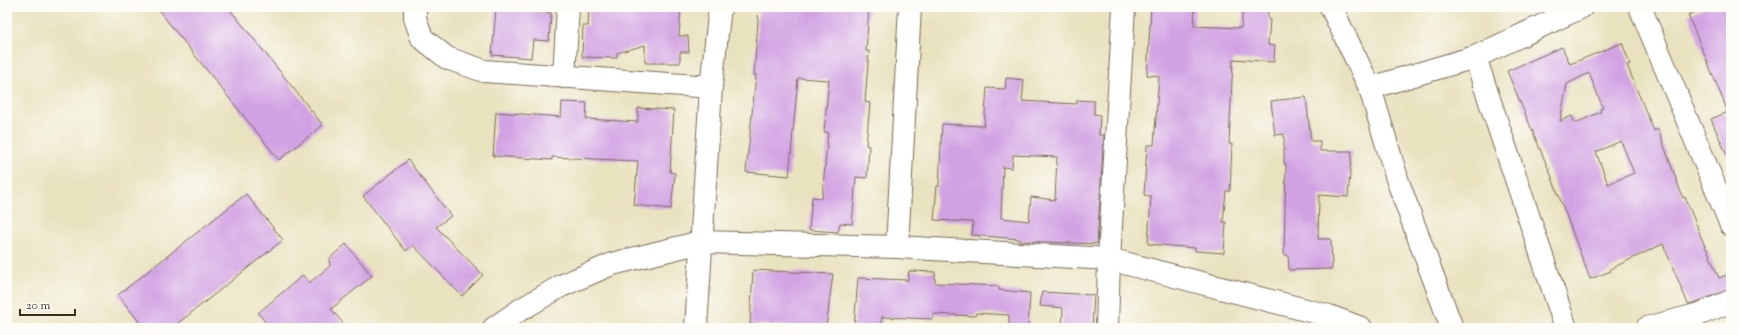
<svg xmlns="http://www.w3.org/2000/svg" width="1738" height="335" viewBox="0 0 1738 335" font-family="'Sorts Mill Goudy',serif">
  <style>
    .building { fill: #d1a2e3; fill-rule: evenodd }
    .lines { fill: none; stroke-linecap: round; stroke-linejoin: round }
    .minor-casing { stroke: #786a56; stroke-width: 24 }
    .minor { stroke: #fff; stroke-width: 22 }
  </style>
  <rect width="100%" height="100%" fill="#fdfcf7"/>
  <filter id="ink" filterUnits="userSpaceOnUse"><feTurbulence type="fractalNoise" baseFrequency=".025" numOctaves="2"/><feDisplacementMap in="SourceGraphic" scale="8" xChannelSelector="R" yChannelSelector="G"/><feConvolveMatrix kernelMatrix="1 2 1 2 8 2 1 2 1" color-interpolation-filters="sRGB"/></filter>
  <filter id="wash" filterUnits="userSpaceOnUse"><feTurbulence type="fractalNoise" baseFrequency=".012" numOctaves="4" result="noise"/><feDisplacementMap in="SourceGraphic" scale="16" xChannelSelector="R" yChannelSelector="G"/><feGaussianBlur stdDeviation="0.9" result="paint"/><feColorMatrix in="noise" values="0 0 0 0 0 0 0 0 0 0 0 0 0 0 0 0 0 1.4 0 .05"/><feComposite in="paint" operator="in"/></filter>
  <g filter="url(#wash)">
    <rect width="100%" height="100%" fill="#e9e2bf"/>
    <g id="blocks">
      <g class="building">
        <path d="M 156,7 L 228,7 L 323,125 L 279,160 Z"/>
        <path d="M 589,7 L 681,7 L 679,36 L 688,36 L 689,52 L 680,52 L 680,63 L 645,63 L 645,45 L 617,53 L 617,58 L 582,57 L 583,26 L 588,26 Z"/>
        <path d="M 759,7 L 869,7 L 866,51 L 869,51 L 865,102 L 870,103 L 866,145 L 869,146 L 867,178 L 856,177 L 852,224 L 840,223 L 838,232 L 809,230 L 812,197 L 822,198 L 828,132 L 824,132 L 829,80 L 798,78 L 789,176 L 746,172 L 756,75 L 754,75 Z"/>
        <path d="M 1151,7 L 1195,7 L 1194,26 L 1241,28 L 1243,7 L 1268,7 L 1268,19 L 1270,20 L 1268,45 L 1275,46 L 1274,62 L 1233,59 L 1229,144 L 1232,144 L 1230,191 L 1226,191 L 1223,222 L 1226,222 L 1224,253 L 1195,251 L 1195,248 L 1148,244 L 1151,196 L 1144,195 L 1147,145 L 1154,145 L 1159,76 L 1147,75 Z"/>
        <path d="M 1707,7 L 1731,7 L 1731,165 L 1711,119 L 1728,112 L 1688,15 Z"/>
        <path d="M 496,9 L 551,13 L 549,41 L 533,40 L 531,58 L 492,55 Z"/>
        <path d="M 1622,43 L 1630,64 L 1627,65 L 1641,100 L 1654,131 L 1658,129 L 1683,198 L 1685,197 L 1706,249 L 1707,249 L 1719,278 L 1731,273 L 1731,289 L 1696,302 L 1688,304 L 1663,244 L 1610,269 L 1611,271 L 1590,279 L 1551,175 L 1507,71 L 1562,47 L 1570,64 ZM 1589,73 L 1603,108 L 1600,109 L 1601,112 L 1575,123 L 1572,116 L 1560,121 L 1567,84 ZM 1621,141 L 1634,173 L 1608,184 L 1596,152 Z"/>
        <path d="M 1006,78 L 1024,80 L 1022,101 L 1077,104 L 1077,100 L 1094,101 L 1094,114 L 1100,115 L 1099,135 L 1104,135 L 1097,244 L 1019,241 L 1019,239 L 972,235 L 973,222 L 934,220 L 937,186 L 939,186 L 942,124 L 984,126 L 987,88 L 1005,89 ZM 1013,155 L 1057,157 L 1055,200 L 1031,197 L 1029,221 L 1001,218 L 1003,167 L 1012,168 Z"/>
        <path d="M 1306,97 L 1311,141 L 1320,141 L 1320,151 L 1352,151 L 1348,197 L 1319,195 L 1318,239 L 1331,239 L 1332,269 L 1289,270 L 1288,255 L 1284,255 L 1286,164 L 1284,164 L 1284,134 L 1275,135 L 1271,101 Z"/>
        <path d="M 562,102 L 587,103 L 586,119 L 638,122 L 638,108 L 674,110 L 670,172 L 675,173 L 671,209 L 634,205 L 638,161 L 552,157 L 552,160 L 493,156 L 496,112 L 561,117 Z"/>
        <path d="M 408,160 L 451,216 L 436,227 L 483,275 L 462,296 L 413,245 L 406,251 L 363,196 Z"/>
        <path d="M 246,194 L 283,240 L 172,328 L 144,328 L 118,295 Z"/>
        <path d="M 346,244 L 372,276 L 331,309 L 347,328 L 270,328 L 258,313 L 303,275 L 309,283 L 330,266 L 329,259 Z"/>
        <path d="M 753,270 L 833,274 L 826,328 L 750,324 Z"/>
        <path d="M 909,271 L 935,272 L 935,283 L 999,286 L 999,290 L 1030,293 L 1028,328 L 1009,328 L 1009,315 L 976,313 L 975,316 L 933,314 L 933,319 L 882,317 L 881,328 L 854,328 L 858,278 L 908,280 Z"/>
        <path d="M 1042,292 L 1094,295 L 1092,328 L 1062,328 L 1063,308 L 1040,306 Z"/>
      </g>
    </g>
  </g>
  <g filter="url(#ink)">
    <use href="#blocks" fill-opacity="0" stroke="#786a56" stroke-width="1"/>
    <g class="lines">
      <g class="minor-casing">
        <g id="minor">
          <path d="M 415,7 L 415,18 L 422,38 L 447,58 L 484,71 L 711,87"/>
          <path d="M 1331,7 L 1370,88 L 1398,182 L 1452,328"/>
          <path d="M 1640,7 L 1731,225"/>
          <path d="M 1475,57 L 1566,328"/>
          <path d="M 564,77 L 568,7"/>
          <path d="M 1370,88 L 1475,57 L 1582,7"/>
          <path d="M 897,247 L 910,7"/>
          <path d="M 494,328 L 520,310 L 561,286 L 612,264 L 701,242 L 897,247 L 1109,259 L 1329,316 L 1361,328"/>
          <path d="M 696,328 L 711,87 L 720,7"/>
          <path d="M 1107,328 L 1109,259 L 1124,7"/>
          <path d="M 1647,328 L 1700,314 L 1731,301"/>
        </g>
      </g>
      <use href="#minor" class="minor"/>
    </g>
  </g>
  <rect width="1738" height="335" fill="none" stroke="#fdfcf7" stroke-width="24"/>
  <path d="M20 309v6h55v-6" fill="none" stroke="#3b2a1e" stroke-width="2"/>
  <text x="26" y="309" font-size="12" fill="#3b2a1e" stroke="#fdfcf7" stroke-width="3" paint-order="stroke">20 m</text>
</svg>
